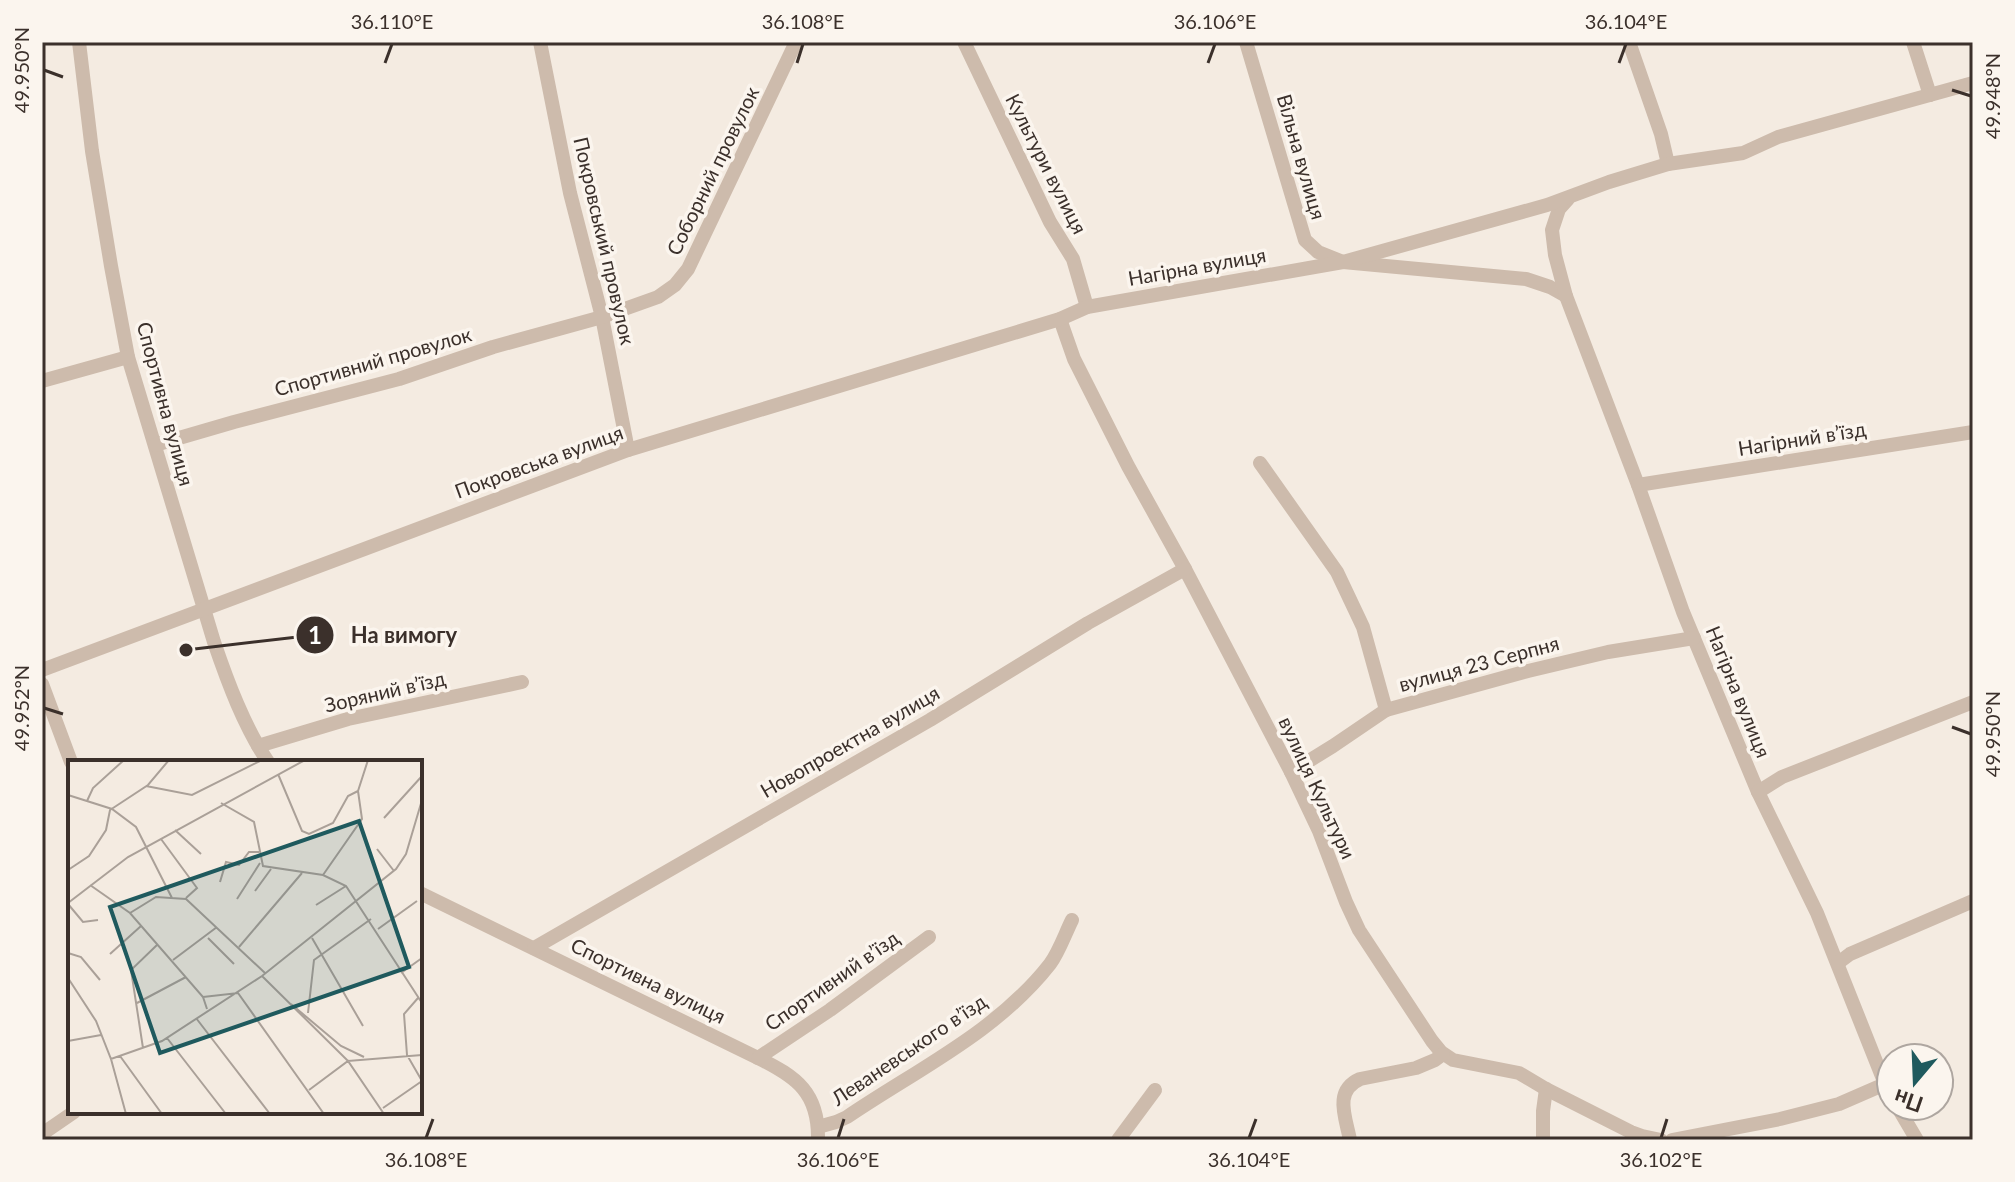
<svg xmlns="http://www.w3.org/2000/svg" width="2015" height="1182" viewBox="0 0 2015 1182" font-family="Lato,sans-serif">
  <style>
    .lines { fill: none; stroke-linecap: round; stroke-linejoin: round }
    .street { stroke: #cdbbac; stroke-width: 14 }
    .ticks { fill: none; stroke: #3b302b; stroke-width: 3 }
    .labels { text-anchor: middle; stroke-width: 7; stroke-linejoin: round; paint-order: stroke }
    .street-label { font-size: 20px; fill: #3b302b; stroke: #fbf5ee }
    .inset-road { fill: none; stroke: #aaa098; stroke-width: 2 }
    .view { fill: #1f5a5e; fill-opacity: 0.15; stroke: #1f5a5e; stroke-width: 4 }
    .inset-edge { fill: none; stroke: #3b302b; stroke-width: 4 }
    .leader { fill: none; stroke: #3b302b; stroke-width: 3 }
    .callout-dot { fill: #3b302b; stroke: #fbf5ee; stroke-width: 3 }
    .mark-label { font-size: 24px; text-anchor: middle; font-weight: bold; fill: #fff }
    .callout-label { font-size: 22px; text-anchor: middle; font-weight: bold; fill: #3b302b; stroke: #fbf5ee; stroke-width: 7; stroke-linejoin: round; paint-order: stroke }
    .neatline { fill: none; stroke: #3b302b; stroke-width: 3 }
    .ticks-label { font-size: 20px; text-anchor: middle; fill: #3b302b }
  </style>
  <rect width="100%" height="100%" fill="#f4ebe1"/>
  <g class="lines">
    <g class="street">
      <path d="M 79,42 L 92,151 L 111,266 L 128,357 L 214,642 C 228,683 244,726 268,762"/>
      <path d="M 540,42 L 570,193 L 602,317 L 628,450"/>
      <path d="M 964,42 L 1050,222 L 1073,259 L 1087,307"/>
      <path d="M 1246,42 L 1305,240 L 1318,252 L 1343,262 L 1526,279 L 1550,287 L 1566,296"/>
      <path d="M 1629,42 L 1661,134 L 1668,164"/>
      <path d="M 1913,42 L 1930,95"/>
      <path d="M 1568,199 L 1559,209 L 1552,230 L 1555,255 L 1566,296 L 1638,485 L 1683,612 L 1758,792 L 1817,913 L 1885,1084 L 1891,1095"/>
      <path d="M 1060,319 L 1074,359 L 1128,466 L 1185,569 L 1291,772 L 1319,831 L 1346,902 L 1359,930 L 1432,1041 L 1441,1052 L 1453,1060 L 1519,1073 L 1546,1089 L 1631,1132 L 1642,1136 L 1661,1140"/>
      <path d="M 42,381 L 128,357"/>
      <path d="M 155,445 L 234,422 L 399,379 L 493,347 L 602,317 L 658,297 L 675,285 L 688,269 L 796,42"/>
      <path d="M 1260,463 L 1337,572 L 1363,627 L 1386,710"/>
      <path d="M 1638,485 L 1973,432"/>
      <path d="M 42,670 L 628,450 L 1060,319 L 1087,307 L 1343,262 L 1547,205 L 1609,182 L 1668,164 L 1743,153 L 1778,137 L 1973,83"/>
      <path d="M 42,684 L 71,762"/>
      <path d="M 258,746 L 348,719 L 522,682"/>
      <path d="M 1291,772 L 1333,746 L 1386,710 L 1528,671 L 1608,652 L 1694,638"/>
      <path d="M 1758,792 L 1782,777 L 1973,702"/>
      <path d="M 420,893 L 758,1058 C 797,1077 819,1093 818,1140"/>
      <path d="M 534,948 L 930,720 L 1088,623 L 1185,569"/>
      <path d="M 1838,963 L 1850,954 L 1973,901"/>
      <path d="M 758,1058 L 830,1010 L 929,937"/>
      <path d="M 1897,1106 L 1917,1140"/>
      <path d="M 818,1127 L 836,1122 L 847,1117 C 916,1070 997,1032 1050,964 C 1059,952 1065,934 1072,920"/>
      <path d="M 42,1134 L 74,1112"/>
      <path d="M 1118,1140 L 1155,1090"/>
      <path d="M 1350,1140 C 1346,1118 1333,1091 1360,1079 L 1416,1068 L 1435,1060 L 1443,1054"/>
      <path d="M 1543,1140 L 1543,1111 L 1546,1089"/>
      <path d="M 1672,1140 L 1780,1119 L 1839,1104 L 1885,1084"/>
    </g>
  </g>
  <path class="ticks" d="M 385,63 L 392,44M 797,63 L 803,44M 1208,63 L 1215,44M 1619,63 L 1626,44M 44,70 L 63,77M 1952,90 L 1971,96M 44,708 L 63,714M 1952,727 L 1971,734M 426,1138 L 433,1119M 838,1138 L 844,1119M 1249,1138 L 1256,1119M 1661,1138 L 1667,1119"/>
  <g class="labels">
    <g class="street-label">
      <text transform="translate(1301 157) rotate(74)" y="7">Вільна вулиця</text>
      <text transform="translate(1046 164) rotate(63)" y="7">Культури вулиця</text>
      <text transform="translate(713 171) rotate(-64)" y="7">Соборний провулок</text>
      <text transform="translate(604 241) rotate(77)" y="7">Покровський провулок</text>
      <text transform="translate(1197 267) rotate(-10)" y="7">Нагірна вулиця</text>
      <text transform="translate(373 362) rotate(-16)" y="7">Спортивний провулок</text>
      <text transform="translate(165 404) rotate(75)" y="7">Спортивна вулиця</text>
      <text transform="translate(1802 439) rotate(-9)" y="7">Нагірний в’їзд</text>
      <text transform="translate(539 462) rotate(-20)" y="7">Покровська вулиця</text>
      <text transform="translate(1479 664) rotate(-15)" y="7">вулиця 23 Серпня</text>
      <text transform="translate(385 692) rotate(-13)" y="7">Зоряний в’їзд</text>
      <text transform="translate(1738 692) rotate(68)" y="7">Нагірна вулиця</text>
      <text transform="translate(850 742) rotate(-30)" y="7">Новопроектна вулиця</text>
      <text transform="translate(1317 788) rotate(65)" y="7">вулиця Культури</text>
      <text transform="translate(648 981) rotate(26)" y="7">Спортивна вулиця</text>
      <text transform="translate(832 981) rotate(-35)" y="7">Спортивний в’їзд</text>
      <text transform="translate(909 1050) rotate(-34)" y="7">Леваневського в’їзд</text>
    </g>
  </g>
  <g transform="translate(68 760)">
    <rect width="354" height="354" fill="#f4ebe1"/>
    <path class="inset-road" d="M 210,14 L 234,71 L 241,74 L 265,63 L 280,36 L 290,31M 78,26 L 124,35 L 194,0M 0,35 L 44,49 L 68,67 L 104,138M 19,41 L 25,28 L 56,0M 153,43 L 186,62 L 195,106 L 255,115 L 278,126 L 354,243M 316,58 L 354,16M 107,70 L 133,94M 93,79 L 129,128 L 118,138M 309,89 L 326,111M 0,110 L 21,96 L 38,70 L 42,50 L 80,25 L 101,0M 255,115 L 294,59 L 290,31 L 300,0M 152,122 L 158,102 L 171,105 L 181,92 L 191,92M 22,125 L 62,153 L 135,237 L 139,249M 187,131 L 203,109M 169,139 L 192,103M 0,143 L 60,97 L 237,0M 0,144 L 15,162 L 30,160M 248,145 L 278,126M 62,153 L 88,137 L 118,139 L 197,213M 310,169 L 349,141M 140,178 L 166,204M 244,178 L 295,266M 171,187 L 234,113M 0,193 L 13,197 L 32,220M 42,194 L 73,166M 105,200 L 149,167M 333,213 L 354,198M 194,216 L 280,301 L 354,295M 0,218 L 28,261 L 43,299 L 94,281 L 194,216 L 328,109 L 338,94 L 354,40M 135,237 L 170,233 L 256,354M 350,238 L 336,254 L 339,295 L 354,321M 69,243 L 118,217M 223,244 L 273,286 L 296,297M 240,253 L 246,200 L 303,159M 128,258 L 202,354M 99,278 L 158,354M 0,281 L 33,275M 75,288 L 63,210 L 90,184M 52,296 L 94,354M 43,299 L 58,354M 241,330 L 280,301 L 316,354M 315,348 L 354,321"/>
    <path class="view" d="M 291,61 L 341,207 L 92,293 L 42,147 Z"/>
    <rect width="354" height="354" class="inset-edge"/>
  </g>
  <path class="leader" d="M186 650L315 635"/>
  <g class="callout-dot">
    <circle cx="186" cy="650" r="8"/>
    <circle cx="315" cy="635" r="20"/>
  </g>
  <g class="mark-label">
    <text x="315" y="644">1</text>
  </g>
  <g class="callout-label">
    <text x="404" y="643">На вимогу</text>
  </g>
  <rect width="2015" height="1182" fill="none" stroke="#fbf5ee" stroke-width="88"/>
  <g transform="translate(1915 1082) rotate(199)"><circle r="38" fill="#fbf5ee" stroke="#aea6a0" stroke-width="2"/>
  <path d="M0-6L14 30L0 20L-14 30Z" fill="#1f5a5e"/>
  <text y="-12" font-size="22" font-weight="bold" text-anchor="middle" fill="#3b302b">Пн</text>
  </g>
  <rect x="44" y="44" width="1927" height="1094" class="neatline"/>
  <g class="ticks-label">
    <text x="392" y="29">36.110°E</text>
    <text x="803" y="29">36.108°E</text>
    <text x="1215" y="29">36.106°E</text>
    <text x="1626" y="29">36.104°E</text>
    <text transform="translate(22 70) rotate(-90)" y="7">49.950°N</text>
    <text transform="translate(1993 96) rotate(-90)" y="7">49.948°N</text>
    <text transform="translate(22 708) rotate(-90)" y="7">49.952°N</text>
    <text transform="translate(1993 734) rotate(-90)" y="7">49.950°N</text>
    <text x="426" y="1167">36.108°E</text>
    <text x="838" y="1167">36.106°E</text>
    <text x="1249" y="1167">36.104°E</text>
    <text x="1661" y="1167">36.102°E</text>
  </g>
</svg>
